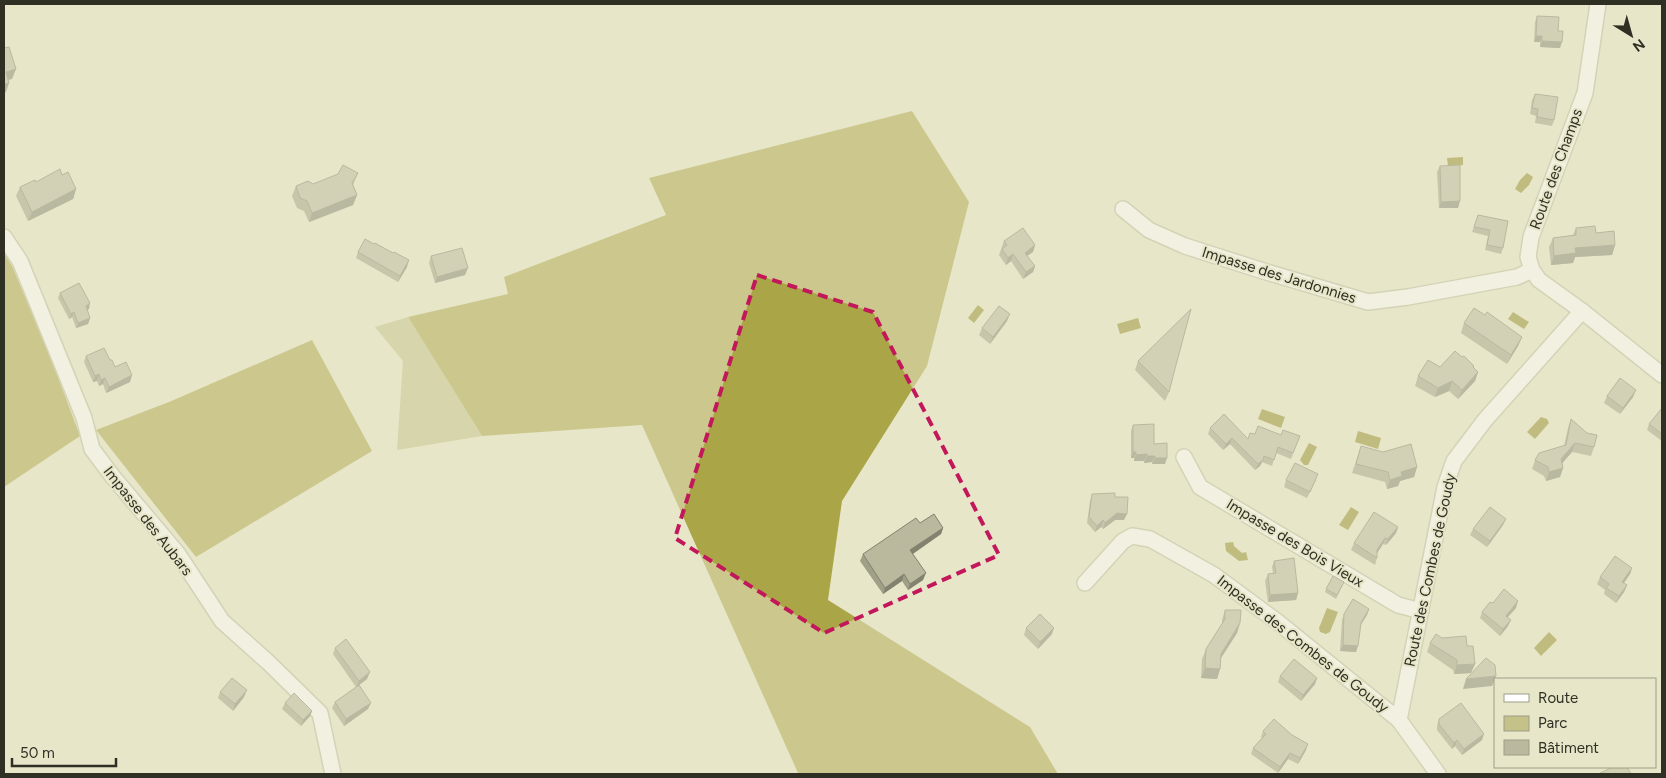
<svg xmlns="http://www.w3.org/2000/svg" width="1666" height="778" viewBox="0 0 1666 778" font-family="Figtree,sans-serif">
  <style>
    .green { fill: #c4c189 }
    .forest { fill: #aaa546 }
    .water { fill: #918b29 }
    .lines { fill: none; stroke-linecap: round; stroke-linejoin: round }
    .minor-casing { stroke: #bdbca0; stroke-width: 18 }
    .minor { stroke: #fff; stroke-width: 15 }
    .wall { fill: #a09f88 }
    .shaded-wall { fill: #82826f }
    .building { fill: #bab99e; stroke: #82826f }
    .marked { fill: none; stroke: #c2185b; stroke-width: 4; stroke-dasharray: 10 6; stroke-linejoin: round }
    .labels { text-anchor: middle; stroke-width: 4; stroke-linejoin: round; paint-order: stroke }
    .street-label { font-size: 15px; fill: #302f24; stroke: #e7e6c9 }
  </style>
  <rect width="100%" height="100%" fill="#e7e6c9"/>
  <path class="green" d="M 408,317 L 482,436 L 397,450 L 403,361 L 375,327 Z"/>
  <g class="forest">
    <path d="M 912,111 L 969,202 L 927,366 L 842,501 L 828,600 L 1030,727 L 1058,774 L 794,774 L 798,773 L 642,425 L 482,436 L 408,317 L 508,294 L 504,277 L 666,215 L 649,178 Z"/>
    <path d="M 4,253 L 12,266 L 47,348 L 80,436 L 4,487 Z"/>
    <path d="M 312,340 L 372,451 L 196,557 L 96,430 L 169,402 Z"/>
  </g>
  <g class="water">
    <path d="M 1463,157 L 1463,165 L 1448,166 L 1447,158 Z"/>
    <path d="M 1527,173 L 1533,177 L 1529,185 L 1521,193 L 1515,189 L 1520,180 Z"/>
    <path d="M 978,305 L 984,310 L 974,323 L 968,318 Z"/>
    <path d="M 1513,312 L 1529,322 L 1524,329 L 1508,319 Z"/>
    <path d="M 1138,318 L 1141,328 L 1120,334 L 1117,324 Z"/>
    <path d="M 1262,409 L 1285,417 L 1281,428 L 1258,419 Z"/>
    <path d="M 1541,417 L 1547,419 L 1549,423 L 1535,439 L 1527,432 Z"/>
    <path d="M 1358,431 L 1381,438 L 1378,449 L 1355,442 Z"/>
    <path d="M 1309,443 L 1317,447 L 1308,465 L 1304,465 L 1300,460 Z"/>
    <path d="M 1351,507 L 1359,512 L 1348,530 L 1339,525 Z"/>
    <path d="M 1233,542 L 1234,546 L 1242,553 L 1246,552 L 1248,560 L 1239,561 L 1226,551 L 1225,543 Z"/>
    <path d="M 1327,608 L 1338,612 L 1330,632 L 1326,634 L 1320,632 L 1319,628 Z"/>
    <path d="M 1549,632 L 1557,640 L 1541,656 L 1534,648 Z"/>
  </g>
  <g class="lines">
    <g class="minor-casing">
      <g id="minor">
        <path d="M 1598,4 L 1585,93 L 1531,237 L 1528,257 L 1532,270 L 1539,280 L 1582,311 L 1662,375"/>
        <path d="M 1123,209 L 1149,230 L 1185,246 L 1260,270 L 1368,302 L 1408,297 L 1517,277 L 1532,270"/>
        <path d="M 4,237 L 20,261 L 84,418 L 92,449 L 113,477 L 178,554 L 222,621 L 269,663 L 320,713 L 333,774"/>
        <path d="M 1184,457 L 1200,487 L 1398,605 L 1421,611"/>
        <path d="M 1085,583 L 1123,541 L 1132,536 L 1150,539 L 1214,575 L 1279,623 L 1399,720"/>
        <path d="M 1438,774 L 1399,720 L 1445,487 L 1454,461 L 1485,420 L 1582,311"/>
      </g>
    </g>
    <use href="#minor" class="minor"/>
  </g>
  <g class="wall">
    <path d="M 1537,16 L 1558,31 L 1560,48 L 1540,47 L 1540,42 L 1534,42 L 1535,22 Z"/>
    <path d="M 1535,94 L 1554,120 L 1552,126 L 1535,123 L 1536,116 L 1530,114 L 1532,100 Z"/>
    <path d="M 1440,166 L 1458,208 L 1439,208 L 1437,172 Z"/>
    <path d="M 358,173 L 353,185 L 357,195 L 353,205 L 309,222 L 304,211 L 297,208 L 292,196 L 296,186 L 313,184 Z"/>
    <path d="M 62,175 L 76,189 L 73,199 L 28,221 L 16,196 L 20,187 Z"/>
    <path d="M 1478,215 L 1503,248 L 1501,254 L 1485,250 L 1488,236 L 1472,232 Z"/>
    <path d="M 1576,228 L 1596,233 L 1615,245 L 1612,255 L 1575,257 L 1573,263 L 1551,265 L 1549,247 L 1553,238 L 1573,235 Z"/>
    <path d="M 1004,241 L 1035,245 L 1033,252 L 1027,256 L 1035,266 L 1033,272 L 1023,279 L 1011,261 L 1006,265 L 999,255 Z"/>
    <path d="M 374,244 L 407,267 L 398,282 L 356,258 L 358,252 Z"/>
    <path d="M 431,256 L 465,275 L 435,283 L 429,263 Z"/>
    <path d="M 60,293 L 89,309 L 87,310 L 90,318 L 88,324 L 76,328 L 72,317 L 69,319 L 58,298 Z"/>
    <path d="M 1007,321 L 990,344 L 979,335 L 982,328 Z"/>
    <path d="M 1464,323 L 1522,337 L 1518,346 L 1507,364 L 1461,333 Z"/>
    <path d="M 86,356 L 110,360 L 130,382 L 106,393 L 103,384 L 99,386 L 97,381 L 93,382 L 84,362 Z"/>
    <path d="M 1462,357 L 1474,366 L 1474,368 L 1478,372 L 1475,381 L 1458,399 L 1449,391 L 1435,397 L 1415,386 L 1418,376 Z"/>
    <path d="M 1138,361 L 1169,392 L 1165,401 L 1135,370 Z"/>
    <path d="M 1607,396 L 1633,397 L 1620,414 L 1604,403 Z"/>
    <path d="M 1662,408 L 1662,441 L 1647,430 L 1649,424 Z"/>
    <path d="M 1571,419 L 1594,447 L 1591,456 L 1572,452 L 1562,463 L 1563,468 L 1560,477 L 1546,481 L 1544,476 L 1532,469 L 1535,460 L 1564,446 L 1568,428 Z"/>
    <path d="M 1133,425 L 1154,444 L 1165,464 L 1152,464 L 1152,462 L 1144,463 L 1144,461 L 1134,461 L 1134,458 L 1131,458 L 1131,431 Z"/>
    <path d="M 1210,428 L 1248,439 L 1281,435 L 1300,436 L 1291,459 L 1276,453 L 1272,466 L 1262,462 L 1260,466 L 1255,470 L 1230,444 L 1223,450 L 1208,434 Z"/>
    <path d="M 1361,446 L 1417,467 L 1414,477 L 1400,481 L 1398,486 L 1387,489 L 1385,482 L 1352,473 Z"/>
    <path d="M 1286,480 L 1316,480 L 1307,498 L 1284,487 Z"/>
    <path d="M 1092,494 L 1115,497 L 1124,520 L 1115,520 L 1103,529 L 1101,527 L 1095,532 L 1087,523 L 1090,501 Z"/>
    <path d="M 920,523 L 943,528 L 941,534 L 913,554 L 923,580 L 908,590 L 902,581 L 883,594 L 860,561 L 863,554 Z"/>
    <path d="M 1503,525 L 1487,547 L 1470,535 L 1473,529 Z"/>
    <path d="M 1398,527 L 1396,533 L 1386,545 L 1383,544 L 1377,553 L 1377,558 L 1375,565 L 1351,550 L 1354,543 Z"/>
    <path d="M 1274,561 L 1298,593 L 1296,600 L 1268,602 L 1265,581 L 1268,574 L 1273,573 L 1272,567 Z"/>
    <path d="M 1632,568 L 1630,574 L 1624,583 L 1627,585 L 1624,592 L 1616,603 L 1604,594 L 1605,590 L 1597,584 L 1600,577 Z"/>
    <path d="M 1344,582 L 1336,599 L 1325,592 L 1326,589 Z"/>
    <path d="M 1516,608 L 1508,617 L 1508,626 L 1500,636 L 1480,618 L 1482,612 Z"/>
    <path d="M 1369,609 L 1367,615 L 1360,626 L 1356,652 L 1340,651 L 1342,620 L 1344,614 Z"/>
    <path d="M 1225,610 L 1240,623 L 1237,633 L 1221,658 L 1220,669 L 1217,679 L 1201,678 L 1202,659 L 1206,649 L 1222,624 L 1222,620 Z"/>
    <path d="M 1026,628 L 1052,634 L 1038,649 L 1024,635 Z"/>
    <path d="M 1442,638 L 1467,646 L 1471,673 L 1454,674 L 1453,670 L 1427,652 L 1430,643 Z"/>
    <path d="M 335,648 L 367,679 L 358,686 L 368,709 L 344,726 L 332,708 L 335,702 L 356,687 L 333,654 Z"/>
    <path d="M 1280,676 L 1317,678 L 1315,684 L 1301,701 L 1278,682 Z"/>
    <path d="M 220,692 L 244,697 L 233,711 L 218,698 Z"/>
    <path d="M 285,703 L 312,711 L 310,716 L 301,726 L 282,709 Z"/>
    <path d="M 1439,719 L 1482,740 L 1462,755 L 1455,746 L 1452,749 L 1437,730 L 1437,726 Z"/>
    <path d="M 1263,731 L 1306,750 L 1298,764 L 1288,759 L 1278,773 L 1251,754 L 1253,748 L 1262,738 L 1261,737 Z"/>
  </g>
  <g class="shaded-wall">
    <path d="M 1536,36 L 1542,36 L 1540,42 L 1534,42 Z"/>
    <path d="M 1542,41 L 1562,42 L 1560,48 L 1540,47 Z"/>
    <path d="M 16,69 L 12,79 L 4,81 L 6,72 Z"/>
    <path d="M 9,83 L 6,92 L 4,93 L 4,84 Z"/>
    <path d="M 76,189 L 73,199 L 28,221 L 32,212 Z"/>
    <path d="M 357,195 L 353,205 L 309,222 L 312,213 Z"/>
    <path d="M 1460,201 L 1458,208 L 1439,208 L 1441,202 Z"/>
    <path d="M 1035,245 L 1033,252 L 1022,259 L 1025,253 Z"/>
    <path d="M 1615,245 L 1612,255 L 1575,257 L 1573,263 L 1551,265 L 1554,256 L 1575,248 Z"/>
    <path d="M 1013,254 L 1011,261 L 1006,265 L 1008,258 Z"/>
    <path d="M 409,260 L 407,267 L 398,282 L 400,276 Z"/>
    <path d="M 1035,266 L 1033,272 L 1023,279 L 1026,272 Z"/>
    <path d="M 468,268 L 465,275 L 435,283 L 437,277 Z"/>
    <path d="M 90,303 L 89,309 L 84,311 L 86,306 Z"/>
    <path d="M 74,312 L 72,317 L 69,319 L 71,314 Z"/>
    <path d="M 1010,314 L 1007,321 L 990,344 L 993,337 Z"/>
    <path d="M 90,318 L 88,324 L 76,328 L 78,323 Z"/>
    <path d="M 1522,337 L 1518,346 L 1507,364 L 1511,355 Z"/>
    <path d="M 1478,372 L 1475,381 L 1458,399 L 1462,390 Z"/>
    <path d="M 99,374 L 97,381 L 93,382 L 95,376 Z"/>
    <path d="M 132,375 L 130,382 L 106,393 L 109,387 Z"/>
    <path d="M 105,378 L 103,384 L 99,386 L 101,380 Z"/>
    <path d="M 1452,381 L 1449,391 L 1435,397 L 1438,388 Z"/>
    <path d="M 1636,390 L 1633,397 L 1620,414 L 1623,408 Z"/>
    <path d="M 1232,438 L 1230,444 L 1223,450 L 1226,444 Z"/>
    <path d="M 1575,443 L 1572,452 L 1558,468 L 1561,459 Z"/>
    <path d="M 1133,452 L 1136,452 L 1134,458 L 1131,458 Z"/>
    <path d="M 1147,454 L 1144,461 L 1134,461 L 1136,455 Z"/>
    <path d="M 1147,456 L 1155,456 L 1152,462 L 1144,463 Z"/>
    <path d="M 1155,458 L 1167,458 L 1165,464 L 1152,464 Z"/>
    <path d="M 1263,460 L 1260,466 L 1255,470 L 1258,464 Z"/>
    <path d="M 1417,467 L 1414,477 L 1400,481 L 1398,486 L 1387,489 L 1390,480 L 1401,472 Z"/>
    <path d="M 1563,468 L 1560,477 L 1546,481 L 1549,472 Z"/>
    <path d="M 1117,513 L 1127,514 L 1124,520 L 1115,520 L 1103,529 L 1105,523 Z"/>
    <path d="M 1506,519 L 1503,525 L 1487,547 L 1490,541 Z"/>
    <path d="M 1103,520 L 1101,527 L 1095,532 L 1097,526 Z"/>
    <path d="M 1398,527 L 1396,533 L 1386,545 L 1388,539 Z"/>
    <path d="M 943,528 L 941,534 L 908,557 L 910,550 Z"/>
    <path d="M 1385,538 L 1383,544 L 1375,556 L 1377,550 Z"/>
    <path d="M 1632,568 L 1630,574 L 1620,588 L 1622,582 Z"/>
    <path d="M 926,573 L 923,580 L 908,590 L 910,584 Z"/>
    <path d="M 904,574 L 902,581 L 883,594 L 885,588 Z"/>
    <path d="M 1627,585 L 1624,592 L 1616,603 L 1619,596 Z"/>
    <path d="M 1298,593 L 1296,600 L 1268,602 L 1270,595 Z"/>
    <path d="M 1518,601 L 1516,608 L 1503,622 L 1506,616 Z"/>
    <path d="M 1369,609 L 1367,615 L 1358,629 L 1361,623 Z"/>
    <path d="M 1511,620 L 1508,626 L 1500,636 L 1503,629 Z"/>
    <path d="M 1240,623 L 1237,633 L 1217,664 L 1221,654 Z"/>
    <path d="M 1054,628 L 1052,634 L 1038,649 L 1040,642 Z"/>
    <path d="M 1343,645 L 1358,646 L 1356,652 L 1340,651 Z"/>
    <path d="M 1475,664 L 1471,673 L 1454,674 L 1457,665 Z"/>
    <path d="M 1205,668 L 1220,669 L 1217,679 L 1201,678 Z"/>
    <path d="M 370,672 L 367,679 L 356,687 L 359,681 Z"/>
    <path d="M 1496,676 L 1492,686 L 1463,689 L 1466,679 Z"/>
    <path d="M 1317,678 L 1315,684 L 1301,701 L 1303,695 Z"/>
    <path d="M 247,690 L 244,697 L 233,711 L 235,704 Z"/>
    <path d="M 371,703 L 368,709 L 344,726 L 346,719 Z"/>
    <path d="M 312,711 L 310,716 L 301,726 L 303,720 Z"/>
    <path d="M 1484,734 L 1482,740 L 1462,755 L 1464,749 Z"/>
    <path d="M 1457,740 L 1455,746 L 1452,749 L 1454,743 Z"/>
    <path d="M 1308,744 L 1306,750 L 1298,764 L 1300,758 Z"/>
    <path d="M 1290,753 L 1288,759 L 1278,773 L 1280,767 Z"/>
  </g>
  <g class="building">
    <path d="M 1537,16 L 1559,17 L 1558,31 L 1563,31 L 1562,42 L 1542,41 L 1542,36 L 1536,36 Z"/>
    <path d="M 9,47 L 16,69 L 6,72 L 9,83 L 4,84 L 4,48 Z"/>
    <path d="M 1535,94 L 1558,97 L 1554,120 L 1537,117 L 1538,109 L 1532,108 Z"/>
    <path d="M 343,165 L 358,173 L 352,183 L 357,195 L 312,213 L 307,201 L 300,198 L 296,186 L 308,181 L 313,184 L 338,174 Z"/>
    <path d="M 1460,165 L 1460,201 L 1441,202 L 1440,166 Z"/>
    <path d="M 60,169 L 62,175 L 68,172 L 76,189 L 32,212 L 20,187 L 35,180 L 36,182 Z"/>
    <path d="M 1478,215 L 1508,221 L 1503,248 L 1487,245 L 1490,230 L 1474,227 Z"/>
    <path d="M 1595,226 L 1596,233 L 1614,231 L 1615,245 L 1575,248 L 1576,253 L 1554,256 L 1553,238 L 1576,235 L 1576,228 Z"/>
    <path d="M 1023,228 L 1035,245 L 1025,253 L 1035,266 L 1026,272 L 1013,254 L 1008,258 L 1002,249 L 1007,245 L 1004,241 Z"/>
    <path d="M 365,239 L 374,244 L 375,243 L 393,253 L 394,252 L 409,260 L 400,276 L 358,252 Z"/>
    <path d="M 462,248 L 468,268 L 437,277 L 431,256 Z"/>
    <path d="M 79,283 L 90,303 L 86,306 L 90,318 L 78,323 L 74,312 L 71,314 L 60,293 Z"/>
    <path d="M 999,306 L 1010,314 L 993,337 L 982,328 Z"/>
    <path d="M 1474,308 L 1485,315 L 1487,312 L 1522,337 L 1511,355 L 1464,323 Z"/>
    <path d="M 1191,309 L 1176,365 L 1169,392 L 1138,361 Z"/>
    <path d="M 104,348 L 110,360 L 112,360 L 115,367 L 126,362 L 132,375 L 109,387 L 105,378 L 101,380 L 99,374 L 95,376 L 86,356 Z"/>
    <path d="M 1455,351 L 1462,357 L 1464,356 L 1474,366 L 1473,367 L 1478,372 L 1462,390 L 1452,381 L 1438,388 L 1418,376 L 1428,360 L 1440,367 Z"/>
    <path d="M 1620,378 L 1636,390 L 1623,408 L 1607,396 Z"/>
    <path d="M 1662,408 L 1662,434 L 1649,424 Z"/>
    <path d="M 1224,414 L 1248,439 L 1250,433 L 1255,434 L 1258,426 L 1281,435 L 1283,430 L 1300,436 L 1293,453 L 1278,447 L 1274,460 L 1264,456 L 1263,460 L 1258,464 L 1232,438 L 1226,444 L 1210,428 Z"/>
    <path d="M 1571,419 L 1587,433 L 1597,435 L 1594,447 L 1575,443 L 1561,459 L 1563,468 L 1549,472 L 1548,467 L 1535,460 L 1539,453 L 1566,445 Z"/>
    <path d="M 1154,424 L 1154,444 L 1167,443 L 1167,458 L 1155,458 L 1155,456 L 1147,456 L 1147,454 L 1136,455 L 1136,452 L 1133,452 L 1133,425 Z"/>
    <path d="M 1411,444 L 1417,467 L 1401,472 L 1402,476 L 1390,480 L 1388,472 L 1356,464 L 1361,446 L 1383,452 Z"/>
    <path d="M 1295,463 L 1318,474 L 1310,492 L 1286,480 Z"/>
    <path d="M 1115,493 L 1115,497 L 1128,497 L 1127,514 L 1117,513 L 1105,523 L 1103,520 L 1097,526 L 1089,517 L 1092,494 Z"/>
    <path d="M 1490,507 L 1506,519 L 1490,541 L 1473,529 Z"/>
    <path d="M 1374,512 L 1398,527 L 1388,539 L 1385,538 L 1377,550 L 1377,558 L 1354,543 Z"/>
    <path d="M 934,514 L 943,528 L 910,550 L 926,573 L 910,584 L 904,574 L 885,588 L 863,554 L 916,518 L 920,523 Z"/>
    <path d="M 1615,556 L 1632,568 L 1622,582 L 1627,585 L 1619,596 L 1606,588 L 1609,584 L 1600,577 Z"/>
    <path d="M 1294,558 L 1298,593 L 1270,595 L 1268,574 L 1276,573 L 1274,561 Z"/>
    <path d="M 1333,576 L 1344,582 L 1337,595 L 1326,589 Z"/>
    <path d="M 1504,589 L 1518,601 L 1506,616 L 1511,620 L 1503,629 L 1482,612 L 1490,602 L 1493,603 Z"/>
    <path d="M 1353,599 L 1369,609 L 1361,623 L 1358,646 L 1343,645 L 1344,614 Z"/>
    <path d="M 1225,610 L 1241,610 L 1240,623 L 1221,654 L 1220,669 L 1205,668 L 1206,649 L 1225,619 Z"/>
    <path d="M 1040,614 L 1054,628 L 1040,642 L 1026,628 Z"/>
    <path d="M 1436,634 L 1442,638 L 1466,636 L 1467,646 L 1473,646 L 1475,664 L 1457,665 L 1457,660 L 1430,643 Z"/>
    <path d="M 346,639 L 370,672 L 359,681 L 335,648 Z"/>
    <path d="M 1486,658 L 1495,665 L 1496,676 L 1466,679 Z"/>
    <path d="M 1294,659 L 1317,678 L 1303,695 L 1280,676 Z"/>
    <path d="M 232,678 L 247,690 L 235,704 L 220,692 Z"/>
    <path d="M 359,685 L 371,703 L 346,719 L 335,702 Z"/>
    <path d="M 294,693 L 312,711 L 303,720 L 285,703 Z"/>
    <path d="M 1461,703 L 1484,734 L 1464,749 L 1457,740 L 1454,743 L 1439,724 L 1439,719 Z"/>
    <path d="M 1274,719 L 1292,735 L 1308,744 L 1300,758 L 1290,753 L 1280,767 L 1253,748 L 1266,734 L 1263,731 Z"/>
    <path d="M 1613,767 L 1627,767 L 1631,774 L 1600,774 L 1600,773 Z"/>
  </g>
  <path d="M0 0H1666V778H0ZM 757,275 L 873,312 L 999,555 L 824,633 L 675,538 Z" fill="#e7e6c9" fill-opacity=".55" fill-rule="evenodd"/>
  <path class="marked" d="M 757,275 L 873,312 L 999,555 L 824,633 L 675,538 Z"/>
  <g class="labels">
    <g class="street-label">
      <text transform="translate(1556 169) rotate(-70)" y="5">Route des Champs</text>
      <text transform="translate(1279 275) rotate(17)" y="5">Impasse des Jardonnies</text>
      <text transform="translate(148 521) rotate(52)" y="5">Impasse des Aubars</text>
      <text transform="translate(1295 543) rotate(31)" y="5">Impasse des Bois Vieux</text>
      <text transform="translate(1430 570) rotate(-78)" y="5">Route des Combes de Goudy</text>
      <text transform="translate(1303 644) rotate(38)" y="5">Impasse des Combes de Goudy</text>
    </g>
  </g>
  <rect width="1666" height="778" fill="none" stroke="#302f24" stroke-width="10"/>
  <rect x="1494" y="678" width="162" height="90" fill="#e7e6c9" stroke="#9e9d87"/>
  <rect x="1504" y="694" width="25" height="8" fill="#ffffff" stroke="#9e9d87"/>
  <text x="1538" y="703" font-size="15" fill="#302f24">Route</text>
  <rect x="1504" y="716" width="25" height="15" fill="#c4c189" stroke="#9e9d87"/>
  <text x="1538" y="728" font-size="15" fill="#302f24">Parc</text>
  <rect x="1504" y="740" width="25" height="15" fill="#bab99e" stroke="#9e9d87"/>
  <text x="1538" y="753" font-size="15" fill="#302f24">Bâtiment</text>
  <g transform="translate(1631 35) rotate(143)" stroke="#e7e6c9" stroke-width="4" paint-order="stroke">
  <path d="M0-4L9 19L0 12L-9 19Z" fill="#302f24"/>
  <text y="-8" font-size="14" font-weight="bold" text-anchor="middle" fill="#302f24">N</text>
  </g>
  <path d="M12 758v8h104v-8" fill="none" stroke="#302f24" stroke-width="2.5"/>
  <text x="20" y="758" font-size="15" fill="#302f24" stroke="#e7e6c9" stroke-width="4" paint-order="stroke">50 m</text>
</svg>
